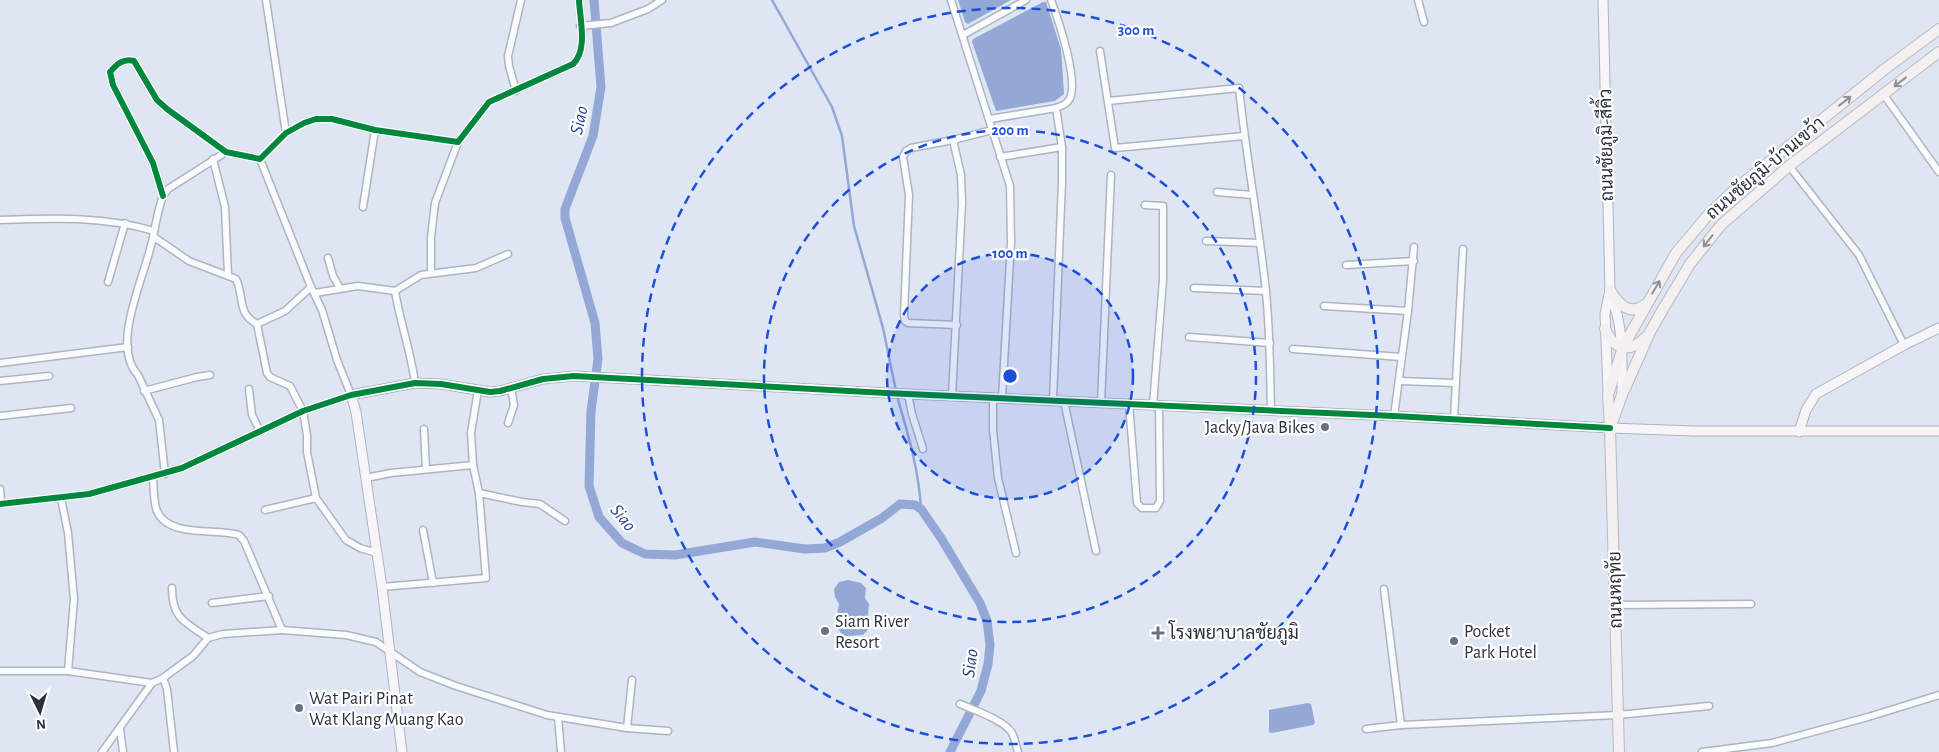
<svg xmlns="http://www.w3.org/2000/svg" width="1939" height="752" viewBox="0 0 1939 752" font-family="'Alegreya Sans',Sarabun,sans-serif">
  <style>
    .water { fill: #93a8d5 }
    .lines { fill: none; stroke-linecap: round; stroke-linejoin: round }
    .stream { stroke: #93a8d5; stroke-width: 2.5 }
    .canal { stroke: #93a8d5; stroke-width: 9 }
    .street-casing { stroke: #aeb4c0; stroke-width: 9 }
    .secondary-casing { stroke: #aeb4c0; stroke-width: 11 }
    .primary-casing { stroke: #bcb8bf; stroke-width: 12 }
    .street { stroke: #fafbfd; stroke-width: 6 }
    .secondary { stroke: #f7f5f7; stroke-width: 9 }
    .primary { stroke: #f3f0f1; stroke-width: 10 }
    .cycleway-casing { stroke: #fff; stroke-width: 9 }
    .cycleway { stroke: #00873e; stroke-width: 6 }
    .oneway { stroke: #909098 }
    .ring { fill: none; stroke: #1d4ed8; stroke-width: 2.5; stroke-dasharray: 9 6 }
    .poi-dot { fill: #6a707e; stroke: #fff; stroke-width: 2 }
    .labels { text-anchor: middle; stroke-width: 4.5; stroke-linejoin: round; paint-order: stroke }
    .street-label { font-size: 18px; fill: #2c313e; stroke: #fff }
    .poi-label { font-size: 18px; fill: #2c313e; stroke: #fff; text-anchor: start }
    .water-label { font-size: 19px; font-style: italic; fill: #29458d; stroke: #fff }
    .centre { fill: #1d4ed8; stroke: #fff; stroke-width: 2.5 }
    .ring-label { font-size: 15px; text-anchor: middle; font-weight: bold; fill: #1d4ed8; stroke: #fff; stroke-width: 4.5; stroke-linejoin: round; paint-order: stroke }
  </style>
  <rect width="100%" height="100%" fill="#dee6f4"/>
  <g class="water">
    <path d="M 958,0 L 1011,0 L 968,24 L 965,22 Z"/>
    <path d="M 1043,2 L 1046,2 L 1061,49 L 1064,94 L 1055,101 L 996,111 L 972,42 L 973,39 Z"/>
    <path d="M 848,580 L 861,583 L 866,588 L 865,598 L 869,604 L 868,615 L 871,626 L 863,635 L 844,636 C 833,626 837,617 839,604 L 835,597 L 834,589 L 839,582 Z"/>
    <path d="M 1308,703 L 1311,704 L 1315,723 L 1313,725 L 1272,733 L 1269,732 L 1269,710 Z"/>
  </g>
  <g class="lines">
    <g class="stream">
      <path d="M 772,0 L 832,107 L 842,136 L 854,226 L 883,328 L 896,391"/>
      <path d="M 897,396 C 908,434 919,470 921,509"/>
    </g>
    <path class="canal" d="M 594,0 L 601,87 L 593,136 L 565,209 L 565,218 L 595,323 L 598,359 L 591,411 L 589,486 L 599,517 L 622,543 L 645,554 L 675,555 L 755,542 L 805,549 L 825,548 L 840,542 L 882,518 L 900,504 L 915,505 L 921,509 L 941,538 L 980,603 L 987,621 L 990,645 L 988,664 L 981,691 L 950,752"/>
    <g class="street-casing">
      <g id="street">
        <path d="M 266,0 L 286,133"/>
        <path d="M 951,0 L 1010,186 L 1011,243 L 1002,398"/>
        <path d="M 1418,0 L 1424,22"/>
        <path d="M 580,26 L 611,23 L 648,9 L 662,0"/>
        <path d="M 963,35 L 1026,0"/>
        <path d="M 1100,51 L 1115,148 L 1244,136"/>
        <path d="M 516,91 L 509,66 L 508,56 L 521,0"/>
        <path d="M 1884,95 L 1939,172"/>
        <path d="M 1108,101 L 1239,88 C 1246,156 1259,224 1266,292 C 1270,332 1270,371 1271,410"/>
        <path d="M 990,119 L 1056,108 C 1061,106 1066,105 1069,100 C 1080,83 1058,19 1051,0"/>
        <path d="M 1000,157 L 1062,147"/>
        <path d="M 213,159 L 225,207 L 228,275"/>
        <path d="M 1789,166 L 1859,255 L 1904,345"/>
        <path d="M 1217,192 L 1252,195"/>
        <path d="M 163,196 L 153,163 L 113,85 L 110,72 C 117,64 123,58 134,61 L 157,100 L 167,109 L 226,152 L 260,159 L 286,133 L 304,123 L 316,119 L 332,119 L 375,130 L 458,142 L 489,102 L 573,64 C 588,50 580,20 579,0"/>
        <path d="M 1145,205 L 1163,206 L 1163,280 L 1153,405"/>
        <path d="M 363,207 L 375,130"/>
        <path d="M 0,220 C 52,218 104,216 154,231"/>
        <path d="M 154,237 L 189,261 L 236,279 C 245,298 236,312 257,324 L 267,373 L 270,377 L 290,386 L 303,411 L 307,435 L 307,452 L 316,498 L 346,540 L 360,548 L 377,553"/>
        <path d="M 1206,241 L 1260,243"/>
        <path d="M 328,258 L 333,276 L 340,288"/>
        <path d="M 1346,265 L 1414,261"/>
        <path d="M 431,273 L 431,237 L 435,203 L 458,142"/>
        <path d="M 108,282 L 125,223"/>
        <path d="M 1194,288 L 1266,291"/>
        <path d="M 395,291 C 400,322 411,352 415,383"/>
        <path d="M 315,293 L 358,286 L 395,291 L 421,275 L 476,268 L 508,254"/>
        <path d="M 1324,306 L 1408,311"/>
        <path d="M 257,324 L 285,311 L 311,287"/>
        <path d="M 957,325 L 908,323 L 905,321 L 904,315 L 909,195 L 903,157 L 906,151 L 911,148 L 953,140 L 992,130"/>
        <path d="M 1189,337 L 1270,343"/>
        <path d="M 1293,349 L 1401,357"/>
        <path d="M 0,363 L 128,347"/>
        <path d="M 0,381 L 49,376"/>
        <path d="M 1399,381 L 1456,383"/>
        <path d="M 249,389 L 252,415 L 260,431"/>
        <path d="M 144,391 L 197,377 L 210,375"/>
        <path d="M 908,394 L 912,414 L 923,449"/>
        <path d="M 952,396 L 962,203 L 961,175 L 953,140"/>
        <path d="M 993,397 L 993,430 L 998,478 L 1016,553"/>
        <path d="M 1053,400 L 1062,182 L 1062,147 L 1056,108"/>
        <path d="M 1064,401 L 1096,551"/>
        <path d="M 1101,403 L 1111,175"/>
        <path d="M 1129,404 L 1137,503 L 1142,508 L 1156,508 L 1160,501 L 1159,405"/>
        <path d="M 0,416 L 71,408"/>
        <path d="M 1394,416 L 1408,311 L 1414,247"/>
        <path d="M 1454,419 L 1463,249"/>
        <path d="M 508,423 L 514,405 L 511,387"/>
        <path d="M 424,429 L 426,469"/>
        <path d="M 165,474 L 159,420 L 138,375 C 109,345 147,272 153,237 C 156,223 158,209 163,196 L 168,189 L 226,152"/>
        <path d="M 366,478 L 391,473 L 473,465"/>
        <path d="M 0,489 L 1,503"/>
        <path d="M 479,493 L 522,502 L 540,504 L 565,521"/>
        <path d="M 61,498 L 68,533 L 74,599 L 68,671"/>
        <path d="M 0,504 L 89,494 L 182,468 L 303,411 L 351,395 L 337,360 L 322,310 L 311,287 L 260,159"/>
        <path d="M 265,510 L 316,498"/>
        <path d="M 423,530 L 433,583"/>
        <path d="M 382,587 L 486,578 L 479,493 L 473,465 L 471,433 L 478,390"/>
        <path d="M 172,588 C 172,619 185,622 208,638"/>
        <path d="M 1384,589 L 1401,725"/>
        <path d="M 212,603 L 269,596"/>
        <path d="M 1615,605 L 1751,604"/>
        <path d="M 282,630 L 346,635 L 376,642 L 420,672 L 456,686 L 547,715 L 627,728 L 668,731"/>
        <path d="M 0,671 L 68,671 L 152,683"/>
        <path d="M 163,678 L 167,689 L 174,752"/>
        <path d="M 960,704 C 974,710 1004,720 1012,733 C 1015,739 1016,746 1018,752"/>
        <path d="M 558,717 L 561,752"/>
        <path d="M 627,728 L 632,680"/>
        <path d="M 120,729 L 123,752"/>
        <path d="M 1366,729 L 1401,725 L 1618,715 L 1709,706"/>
        <path d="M 102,752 L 152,683 L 163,678 L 193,656 L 208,638 L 223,634 L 282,630 L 244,541 L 239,535 C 217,528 168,538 157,511 C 153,501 154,488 153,477"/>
        <path d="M 1702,752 L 1772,743 L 1868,717 L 1939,695"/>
      </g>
    </g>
    <g class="secondary-casing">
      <g id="secondary">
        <path d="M 1603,0 L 1610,290 L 1605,314 L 1608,392"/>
        <path d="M 1611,295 C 1624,328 1622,360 1622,395"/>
        <path d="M 1799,432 L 1806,410 L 1816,394 L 1904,345 L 1939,328"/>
        <path d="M 402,752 L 382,587 L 356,412 L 351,395 L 415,383 L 441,384 L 490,392 L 500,391 L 543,379 L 574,376 L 886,393 L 1394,416 L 1610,428 L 1694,431 L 1939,431"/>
      </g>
    </g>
    <g class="primary-casing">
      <g id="primary">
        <path d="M 1610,290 C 1618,304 1630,317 1646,304"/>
        <path d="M 1605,329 C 1614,350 1629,354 1646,337"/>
        <path d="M 1612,423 L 1622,395 L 1650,332 L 1663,309 L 1690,264 L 1721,225 L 1789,166 L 1939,52"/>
        <path d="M 1619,752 L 1610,428 L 1608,395 L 1623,347 L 1676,253 L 1708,215 L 1733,191 L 1885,69 L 1939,29"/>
      </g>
    </g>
    <use href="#street" class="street"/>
    <use href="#secondary" class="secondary"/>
    <use href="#primary" class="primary"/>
    <g class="cycleway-casing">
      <g id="cycleway">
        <path d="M 163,196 L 153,163 L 113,85 L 110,72 C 117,64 123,58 134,61 L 157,100 L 167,109 L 226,152 L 260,159 L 286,133 L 304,123 L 316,119 L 332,119 L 375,130 L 458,142 L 489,102 L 573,64 C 588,50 580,20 579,0"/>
        <path d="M 0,504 L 89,494 L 182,468 L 303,411 L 351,395 L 415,383 L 441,384 L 490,392 L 500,391 L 543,379 L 574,376 L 886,393 L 1394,416 L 1610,428"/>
      </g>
    </g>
    <use href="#cycleway" class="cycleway"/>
  </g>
  <defs><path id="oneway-shaft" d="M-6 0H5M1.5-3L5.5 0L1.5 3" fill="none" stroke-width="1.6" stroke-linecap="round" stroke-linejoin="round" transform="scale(1.25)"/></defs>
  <g class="oneway">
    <use href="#oneway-shaft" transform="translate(1900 82) rotate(142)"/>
    <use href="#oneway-shaft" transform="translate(1845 101) rotate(-38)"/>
    <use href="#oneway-shaft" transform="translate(1708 241) rotate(128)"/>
    <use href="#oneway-shaft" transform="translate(1656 287) rotate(-59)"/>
  </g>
  <circle cx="1010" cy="376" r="123" fill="#1d4ed8" fill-opacity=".12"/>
  <g class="ring">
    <circle cx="1010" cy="376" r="123"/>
    <circle cx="1010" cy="376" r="246"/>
    <circle cx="1010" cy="376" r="368"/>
  </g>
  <g class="poi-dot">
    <circle cx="1325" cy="427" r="5"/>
    <circle cx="825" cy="631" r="5"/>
    <path d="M1155.5 625.5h5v5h5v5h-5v5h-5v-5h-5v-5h5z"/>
    <circle cx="1454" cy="641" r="5"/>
    <circle cx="299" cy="708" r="5"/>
  </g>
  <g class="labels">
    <g class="street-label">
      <text transform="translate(1606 145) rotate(-91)" y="6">ถนนชัยภูมิ-สีคิ้ว</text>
      <text transform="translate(1765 168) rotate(-40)" y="6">ถนนชัยภูมิ-บ้านเขว้า</text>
      <text transform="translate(1615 590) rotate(-91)" y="6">ถนนหฤทัย</text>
    </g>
    <g class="poi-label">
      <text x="1315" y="433" text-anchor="end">Jacky/Java Bikes</text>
      <text x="835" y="627">Siam River<tspan x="835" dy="21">Resort</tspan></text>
      <text x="1464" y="637">Pocket<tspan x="1464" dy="21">Park Hotel</tspan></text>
      <text x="1169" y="639">โรงพยาบาลชัยภูมิ</text>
      <text x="309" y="704">Wat Pairi Pinat<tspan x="309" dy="21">Wat Klang Muang Kao</tspan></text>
    </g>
    <g class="water-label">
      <text transform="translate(578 120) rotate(-78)" y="7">Siao</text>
      <text transform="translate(624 517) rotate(51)" y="7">Siao</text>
      <text transform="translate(969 663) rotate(-82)" y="7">Siao</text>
    </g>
  </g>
  <circle cx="1010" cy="376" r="8" class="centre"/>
  <g class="ring-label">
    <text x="1136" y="35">300 m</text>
    <text x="1010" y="135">200 m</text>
    <text x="1010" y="258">100 m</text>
  </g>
  <g transform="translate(40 712) rotate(175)" stroke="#ffffff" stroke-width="4" paint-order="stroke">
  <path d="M0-4L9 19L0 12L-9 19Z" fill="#2c313e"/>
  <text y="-8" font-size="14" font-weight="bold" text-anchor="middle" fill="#2c313e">N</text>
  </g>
</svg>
